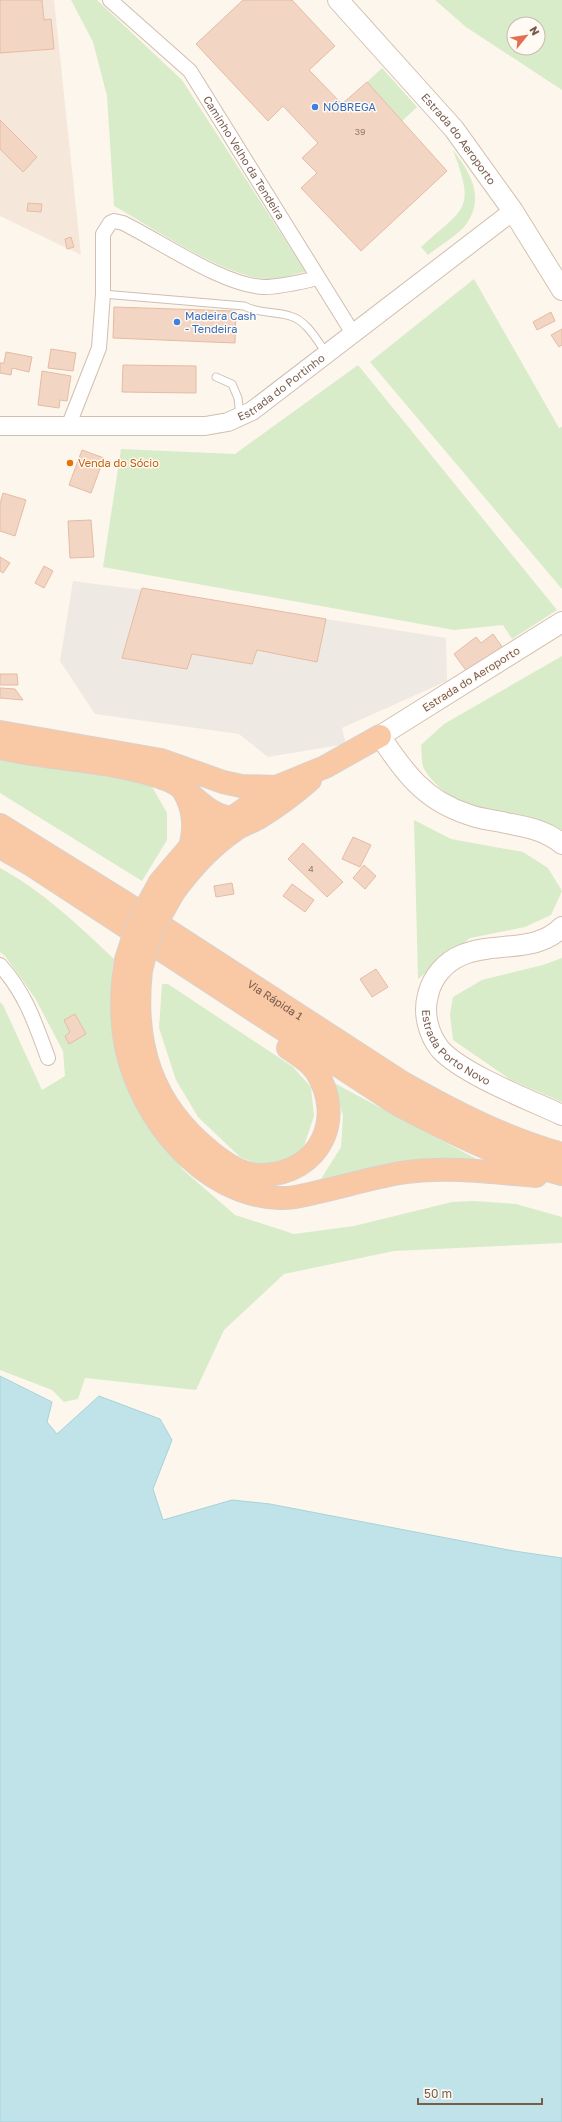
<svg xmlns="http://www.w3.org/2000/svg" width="562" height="2122" viewBox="0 0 562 2122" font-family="'Golos Text',sans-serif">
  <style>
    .residential { fill: #f5e8da }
    .industrial { fill: #efe9e4 }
    .green { fill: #d8ecc9; fill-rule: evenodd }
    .water { fill: #bfe3e8; stroke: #a5d3da }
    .building { fill: #f3d5c3; stroke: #e6bba3 }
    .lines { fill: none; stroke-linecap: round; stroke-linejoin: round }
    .service-casing { stroke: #d1beb0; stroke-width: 9 }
    .minor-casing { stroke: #d1beb0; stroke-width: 16 }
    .tertiary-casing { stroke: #d1beb0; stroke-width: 20 }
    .secondary-casing { stroke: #d6c0b0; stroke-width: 22 }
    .trunk-casing { stroke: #dad1cd; stroke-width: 24 }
    .service { stroke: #fff; stroke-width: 7 }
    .minor { stroke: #fff; stroke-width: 14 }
    .tertiary { stroke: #fff; stroke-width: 18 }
    .secondary { stroke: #fff; stroke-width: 20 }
    .trunk { stroke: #f9c8a4; stroke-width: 22 }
    .trunk-bridge-casing { stroke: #dad1cd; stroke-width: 24; stroke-linecap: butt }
    .trunk-bridge { stroke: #f9c8a4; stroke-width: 22 }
    .shop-dot { fill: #3f7fe0; stroke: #fffaf3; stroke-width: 1.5 }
    .food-dot { fill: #e8710a; stroke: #fffaf3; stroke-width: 1.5 }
    .labels { text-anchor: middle; stroke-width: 3; stroke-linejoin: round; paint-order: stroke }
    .number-label { font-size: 9px; fill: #987a6a }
    .shop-label { font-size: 11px; fill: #366cbe; stroke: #fffaf3; text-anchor: start }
    .street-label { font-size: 11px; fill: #7a5c4d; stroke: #fffaf3 }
    .food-label { font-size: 11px; fill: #c56008; stroke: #fffaf3; text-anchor: start }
  </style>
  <rect width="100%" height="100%" fill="#fdf6ec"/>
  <path class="residential" d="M 0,0 L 54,0 L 81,255 L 0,216 Z"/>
  <path class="industrial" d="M 73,581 L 150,591 L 446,638 L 447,681 L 342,728 L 346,744 L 268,757 L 239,734 L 95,714 L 60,661 Z"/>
  <g class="green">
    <path d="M 71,0 L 97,0 L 182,80 L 300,263 L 308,271 C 295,274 281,279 269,279 C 227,279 152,227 114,206 L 107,96 L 93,42 Z"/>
    <path d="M 435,0 L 562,0 L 562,90 L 466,27 ZM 514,24 L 538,24 L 538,48 L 514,48 Z"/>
    <path d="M 382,68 L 417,107 L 402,121 L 367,82 Z"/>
    <path d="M 453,150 C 470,172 485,197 467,223 C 460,234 439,246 428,255 L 421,247 C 465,207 476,211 453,150 Z"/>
    <path d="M 474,279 L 559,428 L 562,427 L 562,589 L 370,362 Z"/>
    <path d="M 358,365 L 557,610 L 512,639 L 503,625 L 454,630 L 103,567 L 121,449 L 235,454 Z"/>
    <path d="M 562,656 L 562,836 C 519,823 449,811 424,769 C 421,763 422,751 421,745 L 444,724 Z"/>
    <path d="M 0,756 L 151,785 L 167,813 L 167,840 L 142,881 L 0,793 Z"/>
    <path d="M 414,820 L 451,839 L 523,852 L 548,868 L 562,891 L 551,915 L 525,927 L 470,938 L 418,979 Z"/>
    <path d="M 0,868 C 43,891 79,926 114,959 L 112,972 L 116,1012 L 146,1115 L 182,1169 L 235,1215 L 294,1234 L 354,1226 L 452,1202 L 474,1201 L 516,1204 L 562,1217 L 562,1243 L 394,1251 L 284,1274 L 224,1330 L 196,1390 L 85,1378 L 78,1399 L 64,1402 L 52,1390 L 0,1370 L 0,1002 L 3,1005 L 42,1090 L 65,1076 L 63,1051 L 35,998 L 5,956 L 0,952 Z"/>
    <path d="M 562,958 L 562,1102 L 511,1080 L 453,1040 L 450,1014 L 453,997 L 482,980 L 543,965 Z"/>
    <path d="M 162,984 L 168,984 L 293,1067 L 311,1087 L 314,1116 L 304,1146 L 285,1165 L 265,1167 L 240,1157 L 198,1117 L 176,1080 L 159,1028 Z"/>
    <path d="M 334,1083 L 484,1163 L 316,1187 L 341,1147 L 343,1116 Z"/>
  </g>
  <path class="water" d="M 0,1376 L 52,1402 L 47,1422 L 57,1434 L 99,1396 L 160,1419 L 172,1440 L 153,1489 L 163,1520 L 232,1500 L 270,1504 L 514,1551 L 562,1558 L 562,2122 L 0,2122 Z"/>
  <g class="building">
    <path d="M 0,0 L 42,0 L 44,20 L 51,19 L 54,49 L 0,53 Z"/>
    <path d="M 243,0 L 292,0 L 335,46 L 309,70 L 342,104 L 367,82 L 447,171 L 361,251 L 301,188 L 317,173 L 302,158 L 318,143 L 283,106 L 268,121 L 196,44 Z"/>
    <path d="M 0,120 L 37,157 L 23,172 L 0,149 Z"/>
    <path d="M 28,203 L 42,204 L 41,212 L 27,211 Z"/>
    <path d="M 71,237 L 74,247 L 67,249 L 65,239 Z"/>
    <path d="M 114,307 L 236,311 L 235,343 L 113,338 Z"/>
    <path d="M 551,312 L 555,321 L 537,330 L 533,322 Z"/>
    <path d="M 562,329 L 562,345 L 559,347 L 551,335 Z"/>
    <path d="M 51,349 L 76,353 L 73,371 L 48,368 Z"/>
    <path d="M 6,352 L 32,357 L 29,372 L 12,368 L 11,375 L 0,373 L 0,363 L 4,363 Z"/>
    <path d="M 123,365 L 196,366 L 196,393 L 122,392 Z"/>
    <path d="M 42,371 L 71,376 L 67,401 L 60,400 L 59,408 L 38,405 Z"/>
    <path d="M 82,450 L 104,458 L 91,493 L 69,485 Z"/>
    <path d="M 3,493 L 26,500 L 15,536 L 0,531 L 0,504 Z"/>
    <path d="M 91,520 L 94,557 L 70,558 L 68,521 Z"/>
    <path d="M 0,557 L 10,563 L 3,573 L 0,571 Z"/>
    <path d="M 44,566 L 53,571 L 44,588 L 35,583 Z"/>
    <path d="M 142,588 L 326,619 L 317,662 L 257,650 L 252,664 L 192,654 L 187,669 L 122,658 Z"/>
    <path d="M 493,634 L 503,648 L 468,673 L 454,654 L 476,637 L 481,643 Z"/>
    <path d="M 0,674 L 17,674 L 18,685 L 0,685 Z"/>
    <path d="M 0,688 L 15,689 L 23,700 L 0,698 Z"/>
    <path d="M 353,837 L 371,845 L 360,867 L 342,859 Z"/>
    <path d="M 303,843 L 343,882 L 327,897 L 288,859 Z"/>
    <path d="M 364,865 L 376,876 L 365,889 L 353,878 Z"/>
    <path d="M 232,883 L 234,894 L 216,897 L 214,886 Z"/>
    <path d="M 292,884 L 314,900 L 305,912 L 283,896 Z"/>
    <path d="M 376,969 L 388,987 L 372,997 L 360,979 Z"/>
    <path d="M 75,1014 L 86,1034 L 69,1044 L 65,1036 L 70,1032 L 64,1020 Z"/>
  </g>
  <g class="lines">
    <g class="service-casing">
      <g id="service">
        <path d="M 103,294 L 244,306 C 260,314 273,311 290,316 C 306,320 317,340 326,353"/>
        <path d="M 216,377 L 232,384 L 238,398 L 240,417"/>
      </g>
    </g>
    <g class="minor-casing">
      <g id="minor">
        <path id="s1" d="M 110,0 L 190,71 L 354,335"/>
        <path d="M 68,427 L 99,348 L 103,294 L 103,234 L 110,223 L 114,221 L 123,223 C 160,241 224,286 264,287 C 282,287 300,282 318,278"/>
        <path d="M 0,965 C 26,994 35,1023 48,1058"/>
      </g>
    </g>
    <g class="tertiary-casing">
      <g id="tertiary">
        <path id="s2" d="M 0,426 L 205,426 L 228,422 L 252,411 L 513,211"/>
      </g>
    </g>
    <g class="secondary-casing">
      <g id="secondary">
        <path id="s3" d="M 338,0 L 454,129 L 513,211 L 562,290"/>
        <path d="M 562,622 L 380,736 C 404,772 424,800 467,814 C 479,819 493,820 506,823 C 526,827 546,830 562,844"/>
        <path id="s4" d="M 562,927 C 536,954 494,941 462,955 C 445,962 432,977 428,995 C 423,1013 428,1034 440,1049 C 462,1074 530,1100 562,1115"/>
      </g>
    </g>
    <g class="trunk-casing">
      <g id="trunk">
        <path d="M 0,732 L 161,760 L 223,782 L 241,786 L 276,787"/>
        <path d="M 0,748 C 55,761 115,760 168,780 C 192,789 205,816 232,818"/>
        <path d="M 183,790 C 194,808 196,826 190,847"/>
        <path id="s5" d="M 0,825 L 127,904 L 403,1083 C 454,1112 505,1138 562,1154"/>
        <path d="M 0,847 L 30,864 L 397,1104 C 450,1132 503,1159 562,1174"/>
        <path d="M 160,882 L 190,847 L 209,831 L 232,818 L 276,787 L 325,767 L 380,736"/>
        <path d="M 173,893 C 191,868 210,847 235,830 C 243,824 252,822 260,817 C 278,806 294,794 310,780"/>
        <path d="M 126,960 C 121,990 120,1017 126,1047 C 141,1118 202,1195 279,1198 C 292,1199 305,1195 318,1192 C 345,1186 372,1178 400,1173 C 445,1166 491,1172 536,1176"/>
        <path d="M 141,970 C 133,1044 151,1104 211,1152 C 226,1164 243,1176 263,1175 C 320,1173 346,1119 316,1071 C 309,1061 298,1055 288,1048"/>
      </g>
    </g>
    <use href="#service" class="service"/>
    <use href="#minor" class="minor"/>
    <use href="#tertiary" class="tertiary"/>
    <use href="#secondary" class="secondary"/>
    <use href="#trunk" class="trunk"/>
    <g class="trunk-bridge-casing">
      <g id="trunk-bridge">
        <path d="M 126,960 L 138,922 L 160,882"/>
        <path d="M 141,970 L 151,932 L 173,893"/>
      </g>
    </g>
    <use href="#trunk-bridge" class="trunk-bridge"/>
  </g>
  <g class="shop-dot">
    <circle cx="315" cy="107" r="4"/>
    <circle cx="177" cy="322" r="4"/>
  </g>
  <circle class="food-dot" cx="70" cy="463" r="4"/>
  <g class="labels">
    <g class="number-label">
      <text x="360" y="135">39</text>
      <text x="311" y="872">4</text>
    </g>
    <g class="shop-label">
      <text x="323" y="111">NÓBREGA</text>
      <text x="185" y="320">Madeira Cash<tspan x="185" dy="13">- Tendeira</tspan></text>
    </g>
    <g class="street-label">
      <text dy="4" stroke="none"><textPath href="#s3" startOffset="184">Estrada do Aeroporto</textPath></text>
      <text dy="4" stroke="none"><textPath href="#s1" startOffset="209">Caminho Velho da Tendeira</textPath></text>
      <text dy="4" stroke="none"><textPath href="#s2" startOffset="292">Estrada do Portinho</textPath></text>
      <text transform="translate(471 679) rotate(-32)" y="4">Estrada do Aeroporto</text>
      <text dy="4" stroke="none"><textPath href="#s5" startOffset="326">Via Rápida 1</textPath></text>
      <text dy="4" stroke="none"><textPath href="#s4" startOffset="226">Estrada Porto Novo</textPath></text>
    </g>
    <g class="food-label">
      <text x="78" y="467">Venda do Sócio</text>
    </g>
  </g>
  <g transform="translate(526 36) rotate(60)"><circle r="19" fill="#fffaf3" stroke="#cabbb1"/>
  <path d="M0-3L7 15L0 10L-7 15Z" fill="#e76f51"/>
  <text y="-6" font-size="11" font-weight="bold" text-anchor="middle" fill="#7a5c4d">N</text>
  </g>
  <path d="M418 2098v6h124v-6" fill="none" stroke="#7a5c4d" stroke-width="2"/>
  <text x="424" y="2098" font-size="12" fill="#7a5c4d" stroke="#fffaf3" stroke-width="3" paint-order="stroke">50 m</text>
</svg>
